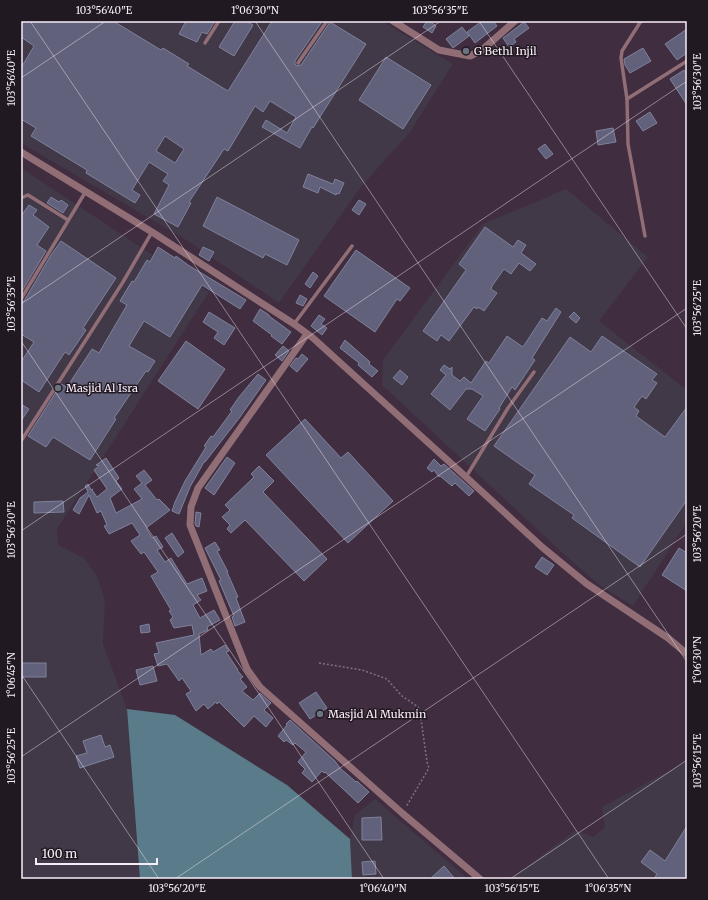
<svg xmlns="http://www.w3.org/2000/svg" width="708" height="900" viewBox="0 0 708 900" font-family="Merriweather,serif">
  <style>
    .industrial { fill: #413848 }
    .water { fill: #5a7c8a }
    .building { fill: #61617b; stroke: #80819c; fill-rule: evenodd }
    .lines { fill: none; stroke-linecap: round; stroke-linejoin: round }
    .path { stroke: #817180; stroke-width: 1.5; stroke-dasharray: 2 2; stroke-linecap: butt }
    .service { stroke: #916d75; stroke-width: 3.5 }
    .minor { stroke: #916d75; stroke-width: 7 }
    .ticks { fill: none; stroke: #f8ecf7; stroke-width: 1; stroke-opacity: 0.45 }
    .worship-dot { fill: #6b7280; stroke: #211921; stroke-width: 1.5 }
    .labels { text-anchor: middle; stroke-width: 3; stroke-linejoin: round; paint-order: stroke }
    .poi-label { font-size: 11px; fill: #f8ecf7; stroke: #211921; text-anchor: start }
    .neatline { fill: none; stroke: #f8ecf7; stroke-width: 1.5 }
    .ticks-label { font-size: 10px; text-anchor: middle; fill: #f8ecf7 }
  </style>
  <rect width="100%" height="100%" fill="#402d3f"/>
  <g class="industrial">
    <path d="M 21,21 L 382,21 L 453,64 L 410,132 L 360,188 L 279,303 L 183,238 L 21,143 Z"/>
    <path d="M 21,168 L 209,292 L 57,529 L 58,545 L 84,558 L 97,576 L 105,600 L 103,644 L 127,709 L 140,879 L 21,879 Z"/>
    <path d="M 566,189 L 648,257 L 599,321 L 687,390 L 687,522 L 633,606 L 602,587 L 568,558 L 382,385 L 383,360 L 483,224 Z"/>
    <path d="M 687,761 L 687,879 L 510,879 L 576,830 L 593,837 L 605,827 L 602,807 Z"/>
    <path d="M 375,799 L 468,879 L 352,879 L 350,839 L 355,815 Z"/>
  </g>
  <path class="water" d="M 127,709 L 175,715 L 287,785 L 350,839 L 352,879 L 140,879 Z"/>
  <g class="building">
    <path d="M 21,21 L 113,21 L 161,50 L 163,48 L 189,64 L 187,66 L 228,91 L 272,21 L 317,21 L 321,23 L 295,61 L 295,64 L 297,66 L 301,65 L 330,22 L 366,44 L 313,128 L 312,127 L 300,148 L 262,127 L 266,120 L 287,133 L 296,117 L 270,101 L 263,112 L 255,106 L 228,151 L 224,149 L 189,202 L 191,203 L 178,227 L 154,214 L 169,185 L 163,181 L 168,174 L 149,162 L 132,190 L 140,195 L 135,203 L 86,173 L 87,170 L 31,136 L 36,128 L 21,119 L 21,68 L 34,46 L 21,37 ZM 165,136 L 184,149 L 175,163 L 156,151 Z"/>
    <path d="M 186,21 L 215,21 L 207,34 L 202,32 L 197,42 L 179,34 Z"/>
    <path d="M 235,21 L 246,21 L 253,25 L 234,56 L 219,47 Z"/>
    <path d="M 427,21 L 430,21 L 436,26 L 432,33 L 423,27 Z"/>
    <path d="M 482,21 L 493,21 L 497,26 L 475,43 L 467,32 Z"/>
    <path d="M 524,22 L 529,28 L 514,39 L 516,42 L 509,47 L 503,38 Z"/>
    <path d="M 462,27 L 469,36 L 453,48 L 446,39 Z"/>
    <path d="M 687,29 L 687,53 L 677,60 L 665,44 Z"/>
    <path d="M 643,48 L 651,61 L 630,73 L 625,65 L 624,59 Z"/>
    <path d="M 386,57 L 431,85 L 403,129 L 359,100 Z"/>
    <path d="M 684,70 L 687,75 L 687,105 L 670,79 Z"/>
    <path d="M 650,112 L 657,123 L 643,131 L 636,121 Z"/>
    <path d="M 613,128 L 616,142 L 598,145 L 596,131 Z"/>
    <path d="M 545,144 L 553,154 L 546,159 L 538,149 Z"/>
    <path d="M 308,174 L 333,184 L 335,179 L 344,183 L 339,194 L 337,193 L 336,195 L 320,187 L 318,193 L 303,187 Z"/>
    <path d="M 51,197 L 59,202 L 61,200 L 68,205 L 63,213 L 47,203 Z"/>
    <path d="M 217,197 L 299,240 L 287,265 L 265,254 L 263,258 L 203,226 Z"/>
    <path d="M 359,200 L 366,204 L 359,215 L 352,210 Z"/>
    <path d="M 29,205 L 37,210 L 33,215 L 49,227 L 37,245 L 46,251 L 21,293 L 21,216 Z"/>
    <path d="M 485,227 L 513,247 L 518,240 L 526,245 L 521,253 L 536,264 L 530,271 L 519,263 L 511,274 L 504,269 L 492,286 L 491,289 L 497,293 L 484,311 L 478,307 L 477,309 L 474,307 L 449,341 L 441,335 L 437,341 L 423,331 L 466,270 L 459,264 Z"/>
    <path d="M 61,241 L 116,278 L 83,328 L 86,330 L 69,355 L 65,352 L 39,392 L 21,380 L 21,362 L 34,342 L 21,334 L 21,302 L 24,301 L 51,255 Z"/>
    <path d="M 158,247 L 175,258 L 176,256 L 188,265 L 246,300 L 240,309 L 202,285 L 170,337 L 144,321 L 129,346 L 155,361 L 148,372 L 146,371 L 114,418 L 116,419 L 90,460 L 53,437 L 46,447 L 28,436 L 61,384 L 67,387 L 92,349 L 99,353 L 127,305 L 120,301 L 132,281 L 134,282 L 147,260 L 150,262 Z"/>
    <path d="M 203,247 L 214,252 L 209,261 L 199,255 Z"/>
    <path d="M 356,250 L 410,288 L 400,301 L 397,299 L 375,332 L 324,296 Z"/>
    <path d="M 313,272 L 318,276 L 310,288 L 305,284 Z"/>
    <path d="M 300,295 L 307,299 L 303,306 L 296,303 Z"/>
    <path d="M 556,308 L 561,312 L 532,358 L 535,360 L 515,390 L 512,387 L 499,408 L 500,409 L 485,431 L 467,419 L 483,396 L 472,389 L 466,389 L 450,410 L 431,394 L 446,375 L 440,370 L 444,365 L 450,369 L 452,367 L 452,375 L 460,381 L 464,377 L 471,383 L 486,361 L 489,363 L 507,336 L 523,347 L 542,318 L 547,321 Z"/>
    <path d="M 260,309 L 269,315 L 269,316 L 291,332 L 282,344 L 271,336 L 272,335 L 253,321 Z"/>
    <path d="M 209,312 L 235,328 L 224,345 L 214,338 L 218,332 L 203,322 Z"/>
    <path d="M 574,312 L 580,318 L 576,323 L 569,317 Z"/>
    <path d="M 319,315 L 325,319 L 321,324 L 327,328 L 322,335 L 311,326 Z"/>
    <path d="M 602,336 L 657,374 L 652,380 L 657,383 L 646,399 L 642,396 L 634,407 L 639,411 L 636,416 L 665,437 L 687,407 L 687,500 L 640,567 L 572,518 L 574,515 L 529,484 L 535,475 L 494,446 L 570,337 L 591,352 Z"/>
    <path d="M 345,340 L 370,362 L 369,364 L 378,371 L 372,377 L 358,365 L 359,363 L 340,348 Z"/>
    <path d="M 186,341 L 225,369 L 198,409 L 158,381 Z"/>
    <path d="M 283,346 L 289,351 L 282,361 L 275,355 Z"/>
    <path d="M 302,354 L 308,359 L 297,372 L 290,366 L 296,358 L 298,359 Z"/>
    <path d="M 400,370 L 408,377 L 402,385 L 393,378 Z"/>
    <path d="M 258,374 L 266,380 L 240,417 L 205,462 L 204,462 L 190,487 L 179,514 L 172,511 L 175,502 L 185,481 L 206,447 L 204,446 L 211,436 L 213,437 L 232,411 L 230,410 L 239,397 Z"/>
    <path d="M 21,404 L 29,409 L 21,421 Z"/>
    <path d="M 305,419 L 341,458 L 348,452 L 393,501 L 348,543 L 266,455 Z"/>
    <path d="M 227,457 L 235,463 L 214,495 L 205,488 Z"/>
    <path d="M 106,458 L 119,478 L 116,481 L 122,489 L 110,498 L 116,513 L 142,499 L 134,489 L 142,483 L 136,476 L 144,470 L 152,480 L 145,485 L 157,500 L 159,499 L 170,510 L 146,528 L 152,538 L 156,536 L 163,547 L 157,550 L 165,562 L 171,558 L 187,584 L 202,578 L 207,591 L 197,595 L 201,600 L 193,605 L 200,618 L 214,610 L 220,620 L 207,627 L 208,630 L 199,634 L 201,655 L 211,649 L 213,652 L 225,645 L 229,651 L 226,652 L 238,670 L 237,670 L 243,677 L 240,679 L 247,687 L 242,691 L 253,700 L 260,693 L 271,703 L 264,710 L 273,718 L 266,727 L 254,716 L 244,727 L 219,702 L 217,704 L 216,702 L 208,709 L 204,704 L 196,711 L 186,694 L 191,691 L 182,678 L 179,681 L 167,664 L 158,666 L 154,654 L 159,653 L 156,643 L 194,635 L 192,625 L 174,628 L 170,620 L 173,617 L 169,611 L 171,610 L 151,576 L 158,572 L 144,552 L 141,554 L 131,541 L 140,535 L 132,523 L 109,534 L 104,526 L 107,525 L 101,511 L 97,513 L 89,495 L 79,514 L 73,510 L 80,498 L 88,492 L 85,486 L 88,484 L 91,490 L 93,489 L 92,490 L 97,497 L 107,489 L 94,470 L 99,466 L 96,465 Z"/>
    <path d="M 434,459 L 441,466 L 444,464 L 474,491 L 469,496 L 455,483 L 452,486 L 440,476 L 439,477 L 434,470 L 432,472 L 427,468 Z"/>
    <path d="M 259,466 L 274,481 L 263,492 L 327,559 L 304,581 L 245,520 L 231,533 L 227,529 L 230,525 L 222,517 L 230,510 L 225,505 L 254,477 L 251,474 Z"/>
    <path d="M 63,501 L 64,512 L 34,513 L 34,502 Z"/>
    <path d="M 196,512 L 201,513 L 199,527 L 196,526 L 195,524 Z"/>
    <path d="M 172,533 L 184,552 L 178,557 L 165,538 Z"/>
    <path d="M 215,542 L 220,550 L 217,551 L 228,572 L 227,572 L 238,597 L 236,598 L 245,622 L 235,626 L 232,617 L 234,616 L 219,581 L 221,580 L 205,548 Z"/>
    <path d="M 679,548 L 687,553 L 687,591 L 662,575 Z"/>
    <path d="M 542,557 L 554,565 L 547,575 L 535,567 Z"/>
    <path d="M 149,624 L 150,632 L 141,633 L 140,626 Z"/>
    <rect x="22" y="663" width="24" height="14"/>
    <path d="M 153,666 L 157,681 L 140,685 L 136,670 Z"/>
    <path d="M 316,692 L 327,708 L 310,719 L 299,703 Z"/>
    <path d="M 290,720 L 335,761 L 340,768 L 356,782 L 357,781 L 369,792 L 358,803 L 325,772 L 324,773 L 322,771 L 312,782 L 302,773 L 305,769 L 298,762 L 306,752 L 295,743 L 293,745 L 286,740 L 284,742 L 278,736 L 287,725 L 286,724 Z"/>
    <path d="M 101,735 L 105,747 L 110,745 L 114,757 L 80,768 L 76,756 L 87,753 L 83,741 Z"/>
    <path d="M 381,817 L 382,840 L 362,840 L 362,818 Z"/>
    <path d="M 687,826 L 687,879 L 654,879 L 657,874 L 641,862 L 650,850 L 665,861 Z"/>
    <path d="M 375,861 L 376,874 L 363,875 L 362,862 Z"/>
    <path d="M 444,866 L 455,879 L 430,879 Z"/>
  </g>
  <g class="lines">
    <path class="path" d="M 319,663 L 362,670 L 387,679 L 402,696 L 418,707 L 420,712 L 427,762 L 429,768 L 406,807"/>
    <g class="service">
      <path d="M 641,21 L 622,51 L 621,58 L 627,99 L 628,144 L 645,236"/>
      <path d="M 205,43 L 219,21"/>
      <path d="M 298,63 L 327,21"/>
      <path d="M 627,99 L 687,61"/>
      <path d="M 21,198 L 28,195 L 68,220"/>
      <path d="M 21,299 L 86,191"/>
      <path d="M 294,324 L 352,246"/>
      <path d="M 21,441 L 123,282 L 152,232"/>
      <path d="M 466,477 L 508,408 L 534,372"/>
    </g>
    <g class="minor">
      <path d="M 393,21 L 439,50 L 470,56 L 482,50 L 515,21"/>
      <path d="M 21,152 L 152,232 L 294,324 L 313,338 L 466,477 L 542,547 L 587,584 L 668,638 L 687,654"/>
      <path d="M 307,334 L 198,488 L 191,507 L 190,525 L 247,669 L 260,687 L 402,813 L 480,879"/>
    </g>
  </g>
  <path class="ticks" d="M 30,21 L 609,879M 255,21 L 687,662M 479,21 L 687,329M 21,78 L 106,21M 21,304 L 441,21M 21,341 L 384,879M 21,531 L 687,81M 21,674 L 159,879M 21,757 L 687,308M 175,879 L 687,534M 510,879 L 687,760"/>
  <g class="worship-dot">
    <circle cx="466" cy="51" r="4"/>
    <circle cx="58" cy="388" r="4"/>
    <circle cx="320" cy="714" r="4"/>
  </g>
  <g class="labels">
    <g class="poi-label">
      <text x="474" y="55">G Bethl Injil</text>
      <text x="66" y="392">Masjid Al Isra</text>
      <text x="328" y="718">Masjid Al Mukmin</text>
    </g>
  </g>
  <rect width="708" height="900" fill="none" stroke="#211921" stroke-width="44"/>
  <path d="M36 858v6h121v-6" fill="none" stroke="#f8ecf7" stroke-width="2"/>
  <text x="42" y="858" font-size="12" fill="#f8ecf7" stroke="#211921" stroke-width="3" paint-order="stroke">100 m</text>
  <rect x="22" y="22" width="664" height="856" class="neatline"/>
  <g class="ticks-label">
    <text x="104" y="14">103°56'40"E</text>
    <text x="255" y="14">1°06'30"N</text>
    <text x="440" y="14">103°56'35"E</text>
    <text transform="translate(11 78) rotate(-90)" y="4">103°56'40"E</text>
    <text transform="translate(697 82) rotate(-90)" y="4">103°56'30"E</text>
    <text transform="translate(11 304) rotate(-90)" y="4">103°56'35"E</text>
    <text transform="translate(697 308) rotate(-90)" y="4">103°56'25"E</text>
    <text transform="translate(11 530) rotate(-90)" y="4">103°56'30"E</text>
    <text transform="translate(697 534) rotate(-90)" y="4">103°56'20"E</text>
    <text transform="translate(697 660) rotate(-90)" y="4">1°06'30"N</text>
    <text transform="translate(11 675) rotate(-90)" y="4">1°06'45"N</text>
    <text transform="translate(11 756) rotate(-90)" y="4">103°56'25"E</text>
    <text transform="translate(697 761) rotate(-90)" y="4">103°56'15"E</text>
    <text x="177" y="892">103°56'20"E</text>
    <text x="383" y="892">1°06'40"N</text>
    <text x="512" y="892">103°56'15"E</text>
    <text x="608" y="892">1°06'35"N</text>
  </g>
</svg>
